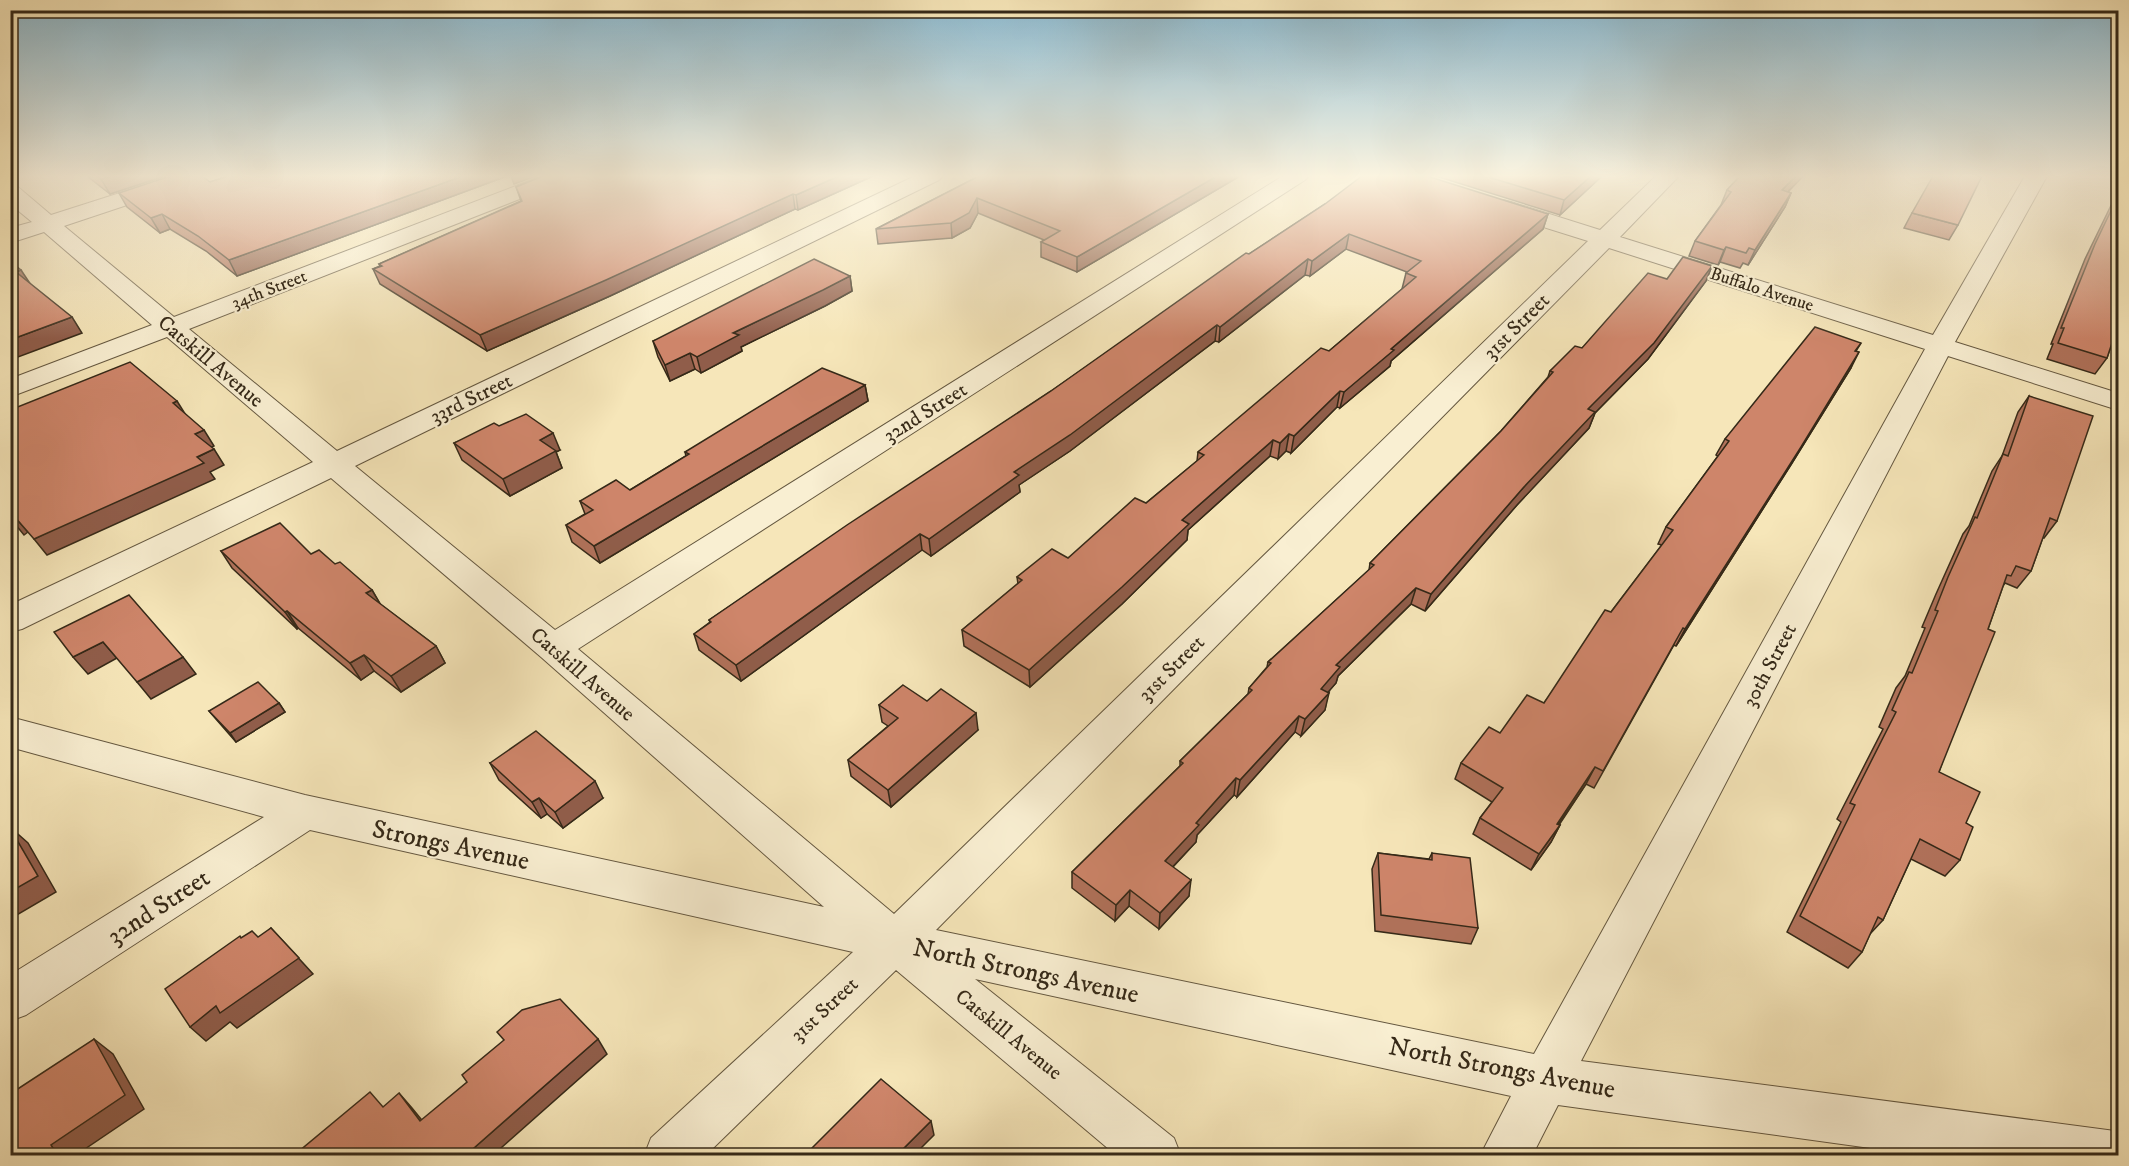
<svg xmlns="http://www.w3.org/2000/svg" width="2129" height="1166" viewBox="0 0 2129 1166" font-family="'IM FELL DW Pica',serif">
  <style>
    .lines { fill: none; stroke-linecap: round; stroke-linejoin: round }
    .minor-casing { stroke: #655840; stroke-width: 2 }
    .minor { fill: #f9efd2; fill-rule: evenodd }
    .wall { fill: #b1725b; stroke: #352918; stroke-width: 1.5 }
    .shaded-wall { fill: #905d4a; stroke: #352918; stroke-width: 1.5 }
    .building { fill: #ce856a; stroke: #352918; stroke-width: 1.5 }
    .labels { text-anchor: middle; stroke-width: 4.5; stroke-linejoin: round; paint-order: stroke }
    .far-street-label { font-size: 18px; fill: #352918; stroke: #f9efd2 }
    .street-label { font-size: 21px; fill: #352918; stroke: #f9efd2 }
    .near-street-label { font-size: 26px; fill: #352918; stroke: #f9efd2 }
  </style>
  <rect width="100%" height="100%" fill="#f6e6b9"/>
  <filter id="stains"><feTurbulence type="fractalNoise" baseFrequency=".00333" numOctaves="4"/><feColorMatrix values="0 0 0 0 .2 0 0 0 0 .09 0 0 0 0 .02 0 0 0 .5 -.17"/></filter>
  <radialGradient id="worn" r=".72"><stop offset=".6" stop-color="#630" stop-opacity="0"/><stop offset="1" stop-color="#630" stop-opacity=".3"/></radialGradient>
  <g class="lines">
    <g class="minor-casing">
      <path id="minor" d="M 173,176 L 206,176 L 202,180 L 64,226 L 174,317 L 542,176 L 572,176 L 568,180 L 189,329 L 337,451 L 915,176 L 943,176 L 939,180 L 355,466 L 555,630 L 1283,176 L 1309,176 L 1305,180 L 578,649 L 894,914 L 1588,241 L 1495,212 L 1492,207 L 1495,202 L 1503,200 L 1511,202 L 1600,230 L 1656,176 L 1679,176 L 1620,237 L 1933,335 L 2025,176 L 2047,176 L 1955,342 L 2118,393 L 2118,410 L 1948,356 L 1581,1061 L 2115,1131 L 2118,1133 L 2118,1156 L 1928,1156 L 1558,1105 L 1532,1156 L 1480,1156 L 1511,1096 L 975,979 L 1174,1138 L 1181,1156 L 1117,1156 L 896,970 L 705,1156 L 644,1156 L 651,1138 L 853,952 L 310,830 L 26,1015 L 10,1021 L 10,975 L 264,817 L 10,747 L 10,717 L 305,795 L 824,907 L 541,657 L 331,478 L 22,629 L 10,632 L 10,605 L 313,462 L 167,337 L 10,397 L 10,379 L 152,325 L 44,232 L 10,243 L 10,228 L 32,222 L 10,204 L 10,186 L 18,187 L 51,215 ZM 1609,248 L 1925,349 L 1534,1054 L 936,930 Z"/>
    </g>
    <use href="#minor" class="minor"/>
  </g>
  <g class="wall">
    <path d="M 87,176 L 165,176 L 110,194 Z"/>
    <path d="M 228,176 L 507,176 L 237,276 L 206,251 L 170,229 L 160,233 L 127,207 L 119,193 L 210,182 Z"/>
    <path d="M 543,176 L 873,176 L 798,210 L 795,209 L 610,296 L 487,351 L 380,284 L 373,269 L 380,266 L 379,264 L 521,201 L 516,187 Z"/>
    <path d="M 979,176 L 1240,176 L 1077,272 L 1041,257 L 1041,242 L 1044,240 L 978,213 L 970,228 L 952,238 L 878,244 L 876,229 Z"/>
    <path d="M 1436,176 L 1602,176 L 1560,215 Z"/>
    <path d="M 1740,176 L 1803,176 L 1788,192 L 1791,193 L 1785,207 L 1748,265 L 1743,263 L 1740,268 L 1720,262 L 1718,265 L 1689,256 L 1695,241 L 1721,205 L 1727,190 Z"/>
    <path d="M 2118,183 L 2118,190 L 2115,189 Z"/>
    <path d="M 2118,191 L 2118,325 L 2107,358 L 2095,374 L 2047,359 L 2053,344 L 2051,344 L 2085,259 Z"/>
    <path d="M 1325,204 L 1548,214 L 1543,229 L 1391,361 L 1390,366 L 1340,408 L 1337,407 L 1291,453 L 1286,451 L 1278,459 L 1270,456 L 1188,530 L 1187,540 L 1122,604 L 1030,687 L 964,646 L 962,630 L 1018,584 L 1017,577 L 1068,558 L 1146,503 L 1197,461 L 1198,452 L 1329,351 L 1402,289 L 1406,273 L 1407,272 L 1346,249 L 1310,276 L 1305,275 L 1219,342 L 1215,341 L 1070,451 L 1019,485 L 1020,492 L 931,556 L 922,550 L 741,681 L 699,650 L 694,634 L 710,622 L 709,620 L 1051,391 L 1249,254 Z"/>
    <path d="M 1912,213 L 1958,225 L 1949,240 L 1904,228 Z"/>
    <path d="M 1712,266 L 1706,281 L 1648,359 L 1595,413 L 1589,428 L 1517,505 L 1425,611 L 1411,604 L 1338,676 L 1336,683 L 1328,692 L 1325,710 L 1301,736 L 1295,732 L 1237,797 L 1234,795 L 1197,835 L 1196,842 L 1173,867 L 1189,896 L 1159,929 L 1129,906 L 1115,921 L 1072,888 L 1072,872 L 1180,766 L 1180,761 L 1248,694 L 1249,688 L 1267,667 L 1268,662 L 1369,570 L 1370,563 L 1501,431 L 1548,377 L 1550,371 L 1582,348 L 1667,279 Z"/>
    <path d="M 850,276 L 852,291 L 825,306 L 741,347 L 742,351 L 701,373 L 695,369 L 670,381 L 658,357 L 653,341 Z"/>
    <path d="M 1861,343 L 1856,351 L 1851,368 L 1792,463 L 1676,646 L 1674,645 L 1594,788 L 1586,784 L 1559,825 L 1560,825 L 1551,842 L 1531,870 L 1473,834 L 1480,818 L 1492,802 L 1455,779 L 1461,763 L 1500,733 L 1544,703 L 1611,612 L 1662,545 L 1658,544 L 1666,527 L 1718,456 L 1716,455 L 1725,439 Z"/>
    <path d="M 865,385 L 868,401 L 600,563 L 572,542 L 566,525 L 585,514 L 580,501 L 630,490 L 686,456 L 685,452 Z"/>
    <path d="M 2029,396 L 2057,521 L 2044,538 L 2043,537 L 2031,571 L 2017,588 L 2005,583 L 2003,586 L 1988,629 L 1939,772 L 1966,823 L 1960,860 L 1945,876 L 1911,859 L 1883,920 L 1870,934 L 1862,952 L 1848,968 L 1787,932 L 1841,822 L 1837,819 L 1883,729 L 1879,727 L 1896,688 L 1905,676 L 1925,628 L 1922,627 L 1936,594 L 1963,534 L 1969,526 L 1992,471 L 2002,456 L 2018,412 Z"/>
    <path d="M 499,426 L 560,450 L 556,452 L 562,468 L 510,496 L 462,460 L 454,443 Z"/>
    <path d="M 221,551 L 311,554 L 335,564 L 372,590 L 380,604 L 436,646 L 445,663 L 401,692 L 374,671 L 361,680 L 298,628 L 297,629 L 232,568 Z"/>
    <path d="M 927,701 L 978,730 L 891,807 L 851,776 L 848,760 L 888,726 L 882,722 L 879,705 Z"/>
    <path d="M 279,703 L 285,712 L 236,742 L 209,711 Z"/>
    <path d="M 490,763 L 603,798 L 563,828 L 547,814 L 541,818 L 499,780 Z"/>
    <path d="M 1378,853 L 1429,859 L 1432,853 L 1478,928 L 1471,944 L 1375,931 L 1372,869 Z"/>
    <path d="M 2118,961 L 2118,968 L 2115,964 Z"/>
  </g>
  <g class="shaded-wall">
    <path d="M 112,176 L 165,176 L 110,194 L 101,179 Z"/>
    <path d="M 463,176 L 507,176 L 237,276 L 229,260 Z"/>
    <path d="M 511,176 L 536,176 L 514,184 Z"/>
    <path d="M 839,176 L 873,176 L 798,210 L 796,195 Z"/>
    <path d="M 1217,176 L 1240,176 L 1077,272 L 1077,257 Z"/>
    <path d="M 1591,176 L 1602,176 L 1560,215 L 1564,200 Z"/>
    <path d="M 1796,176 L 1803,176 L 1775,205 L 1782,190 Z"/>
    <path d="M 1791,193 L 1785,207 L 1748,265 L 1755,250 Z"/>
    <path d="M 793,194 L 795,209 L 610,296 L 487,351 L 480,335 Z"/>
    <path d="M 977,198 L 978,213 L 970,228 L 952,238 L 951,223 Z"/>
    <path d="M 162,214 L 170,229 L 160,233 L 151,218 Z"/>
    <path d="M 1548,214 L 1543,229 L 1391,361 L 1390,366 L 1340,408 L 1344,392 L 1391,349 Z"/>
    <path d="M 1349,234 L 1346,249 L 1310,276 L 1312,261 Z"/>
    <path d="M 1726,247 L 1720,262 L 1718,265 L 1724,250 Z"/>
    <path d="M 1308,259 L 1305,275 L 1219,342 L 1220,327 Z"/>
    <path d="M 1712,266 L 1706,281 L 1648,359 L 1595,413 L 1589,428 L 1517,505 L 1425,611 L 1431,594 L 1523,488 L 1588,409 Z"/>
    <path d="M 21,270 L 31,285 L 16,272 Z"/>
    <path d="M 850,276 L 852,291 L 825,306 L 741,347 L 742,351 L 701,373 L 697,357 L 733,333 Z"/>
    <path d="M 72,317 L 82,333 L 10,360 L 10,340 Z"/>
    <path d="M 1217,325 L 1215,341 L 1070,451 L 1019,485 L 1020,492 L 931,556 L 929,539 L 1014,472 Z"/>
    <path d="M 1859,352 L 1851,368 L 1792,463 L 1676,646 L 1685,629 Z"/>
    <path d="M 690,353 L 695,369 L 670,381 L 665,365 Z"/>
    <path d="M 865,385 L 868,401 L 600,563 L 594,546 Z"/>
    <path d="M 1340,391 L 1337,407 L 1291,453 L 1294,436 Z"/>
    <path d="M 177,401 L 187,417 L 173,403 Z"/>
    <path d="M 204,430 L 214,446 L 206,450 L 195,434 Z"/>
    <path d="M 553,433 L 560,450 L 556,452 L 562,468 L 510,496 L 503,479 L 540,440 Z"/>
    <path d="M 1289,434 L 1286,451 L 1278,459 L 1280,443 Z"/>
    <path d="M 1273,440 L 1270,456 L 1188,530 L 1187,540 L 1122,604 L 1030,687 L 1029,670 L 1182,520 Z"/>
    <path d="M 214,449 L 224,465 L 210,472 L 215,479 L 47,555 L 34,539 Z"/>
    <path d="M 14,516 L 28,532 L 24,535 L 11,519 Z"/>
    <path d="M 920,534 L 922,550 L 741,681 L 736,665 Z"/>
    <path d="M 1416,588 L 1411,604 L 1338,676 L 1336,683 L 1317,705 L 1321,689 L 1336,665 Z"/>
    <path d="M 372,590 L 382,607 L 366,593 Z"/>
    <path d="M 287,611 L 298,628 L 297,629 L 285,612 Z"/>
    <path d="M 103,642 L 117,658 L 88,674 L 73,657 Z"/>
    <path d="M 436,646 L 445,663 L 401,692 L 391,676 Z"/>
    <path d="M 364,655 L 374,671 L 361,680 L 350,663 Z"/>
    <path d="M 183,657 L 196,674 L 151,699 L 137,682 Z"/>
    <path d="M 1329,693 L 1325,710 L 1301,736 L 1305,719 Z"/>
    <path d="M 279,703 L 285,712 L 236,742 L 230,733 Z"/>
    <path d="M 976,713 L 978,730 L 891,807 L 888,790 Z"/>
    <path d="M 1299,716 L 1295,732 L 1237,797 L 1240,780 Z"/>
    <path d="M 1595,767 L 1586,784 L 1548,840 L 1557,824 Z"/>
    <path d="M 1236,778 L 1234,795 L 1197,835 L 1196,842 L 1163,877 L 1165,861 L 1196,823 Z"/>
    <path d="M 595,781 L 603,798 L 563,828 L 555,812 Z"/>
    <path d="M 539,798 L 547,814 L 541,818 L 532,802 Z"/>
    <path d="M 1560,825 L 1551,842 L 1531,870 L 1539,854 Z"/>
    <path d="M 10,827 L 28,843 L 56,892 L 10,919 Z"/>
    <path d="M 1191,880 L 1189,896 L 1159,929 L 1160,913 Z"/>
    <path d="M 1130,890 L 1129,906 L 1115,921 L 1116,905 Z"/>
    <path d="M 271,928 L 313,974 L 237,1028 L 230,1022 L 206,1041 L 190,1027 Z"/>
    <path d="M 94,1039 L 113,1054 L 144,1109 L 76,1155 L 41,1155 L 51,1145 Z"/>
    <path d="M 598,1039 L 607,1054 L 493,1155 L 466,1155 Z"/>
    <path d="M 399,1093 L 412,1108 L 434,1135 L 420,1121 Z"/>
    <path d="M 931,1121 L 934,1135 L 914,1155 L 897,1155 Z"/>
  </g>
  <g class="building">
    <path d="M 97,176 L 112,176 L 101,179 Z"/>
    <path d="M 170,176 L 202,176 L 210,182 L 228,176 L 463,176 L 229,260 L 198,236 L 162,214 L 151,218 L 119,193 Z"/>
    <path d="M 543,176 L 839,176 L 796,195 L 793,194 L 606,280 L 480,335 L 373,269 L 382,266 L 379,264 L 522,201 L 516,187 Z"/>
    <path d="M 979,176 L 1217,176 L 1077,257 L 1041,242 L 1060,231 L 977,198 L 969,213 L 951,223 L 876,229 Z"/>
    <path d="M 1362,176 L 1427,176 L 1548,214 L 1391,349 L 1394,350 L 1344,392 L 1340,391 L 1294,436 L 1289,434 L 1280,443 L 1273,440 L 1182,520 L 1189,524 L 1122,587 L 1029,670 L 962,630 L 1022,580 L 1017,577 L 1052,549 L 1068,558 L 1135,498 L 1146,503 L 1204,455 L 1198,452 L 1321,348 L 1329,351 L 1416,277 L 1406,273 L 1421,261 L 1349,234 L 1312,261 L 1308,259 L 1220,327 L 1217,325 L 1070,435 L 1014,472 L 1019,475 L 929,539 L 920,534 L 736,665 L 694,634 L 711,622 L 709,620 L 847,525 L 1051,391 L 1246,253 L 1249,254 L 1325,204 Z"/>
    <path d="M 1485,176 L 1591,176 L 1564,200 Z"/>
    <path d="M 1740,176 L 1796,176 L 1782,190 L 1791,193 L 1755,250 L 1749,248 L 1746,253 L 1726,247 L 1724,250 L 1695,241 L 1731,192 L 1727,190 Z"/>
    <path d="M 1933,176 L 1982,176 L 1958,225 L 1912,213 Z"/>
    <path d="M 2118,196 L 2118,325 L 2107,358 L 2058,343 L 2064,328 L 2061,328 L 2095,244 Z"/>
    <path d="M 1683,257 L 1712,266 L 1654,343 L 1588,409 L 1595,412 L 1523,488 L 1431,594 L 1416,588 L 1336,665 L 1340,667 L 1321,689 L 1329,693 L 1305,719 L 1299,716 L 1240,780 L 1236,778 L 1196,823 L 1199,825 L 1165,861 L 1191,880 L 1160,913 L 1130,890 L 1116,905 L 1072,872 L 1183,763 L 1180,761 L 1252,690 L 1249,688 L 1271,663 L 1268,662 L 1374,565 L 1370,563 L 1501,431 L 1553,372 L 1550,371 L 1575,346 L 1582,348 L 1648,273 L 1667,279 Z"/>
    <path d="M 814,259 L 850,276 L 823,290 L 733,333 L 739,335 L 697,357 L 690,353 L 665,365 L 653,341 Z"/>
    <path d="M 10,261 L 21,270 L 16,272 L 72,317 L 10,340 Z"/>
    <path d="M 1815,327 L 1861,343 L 1855,351 L 1859,352 L 1801,447 L 1685,629 L 1683,628 L 1603,771 L 1595,767 L 1557,824 L 1560,825 L 1539,854 L 1480,818 L 1503,788 L 1461,763 L 1489,727 L 1500,733 L 1527,695 L 1544,703 L 1605,610 L 1611,612 L 1673,530 L 1666,527 L 1729,441 L 1725,439 Z"/>
    <path d="M 130,362 L 177,401 L 173,403 L 204,430 L 195,434 L 214,449 L 197,457 L 204,463 L 34,539 L 14,516 L 10,519 L 10,410 Z"/>
    <path d="M 822,368 L 865,385 L 594,546 L 566,525 L 593,510 L 580,501 L 616,480 L 630,490 L 689,454 L 685,452 Z"/>
    <path d="M 2029,396 L 2093,416 L 2057,521 L 2050,518 L 2031,571 L 2016,566 L 2011,576 L 2007,575 L 1988,629 L 1995,632 L 1939,772 L 1980,792 L 1966,823 L 1973,827 L 1960,860 L 1920,839 L 1883,920 L 1878,917 L 1862,952 L 1800,916 L 1855,805 L 1850,803 L 1896,712 L 1892,710 L 1909,672 L 1912,673 L 1938,611 L 1935,610 L 1948,577 L 1975,517 L 1977,518 L 2003,454 L 2008,456 Z"/>
    <path d="M 526,414 L 553,433 L 540,440 L 556,451 L 503,479 L 454,443 L 494,423 L 499,426 Z"/>
    <path d="M 280,523 L 311,554 L 319,550 L 335,564 L 340,562 L 372,590 L 366,593 L 436,646 L 391,676 L 364,655 L 350,663 L 287,611 L 285,612 L 221,551 Z"/>
    <path d="M 129,595 L 183,657 L 137,682 L 103,642 L 73,657 L 54,632 Z"/>
    <path d="M 258,682 L 279,703 L 230,733 L 209,711 Z"/>
    <path d="M 903,685 L 927,701 L 941,689 L 976,713 L 888,790 L 848,760 L 898,718 L 879,705 Z"/>
    <path d="M 536,731 L 595,781 L 555,812 L 539,798 L 532,802 L 490,763 Z"/>
    <path d="M 10,828 L 38,876 L 10,892 Z"/>
    <path d="M 1378,853 L 1432,860 L 1432,853 L 1470,858 L 1478,928 L 1381,915 Z"/>
    <path d="M 271,928 L 299,958 L 220,1013 L 216,1006 L 190,1027 L 165,989 L 240,936 L 241,938 L 252,931 L 258,937 Z"/>
    <path d="M 560,999 L 598,1039 L 466,1155 L 300,1155 L 298,1152 L 370,1092 L 383,1107 L 399,1093 L 420,1121 L 467,1082 L 462,1075 L 504,1040 L 497,1032 L 522,1010 Z"/>
    <path d="M 94,1039 L 125,1095 L 51,1145 L 53,1148 L 41,1155 L 10,1155 L 10,1094 Z"/>
    <path d="M 881,1079 L 931,1121 L 897,1155 L 805,1155 Z"/>
  </g>
  <linearGradient id="sky" x2="0" y2="1"><stop stop-color="#8ab9d0"/><stop offset="0.52" stop-color="#fbf4e0"/><stop offset="1" stop-color="#fbf4e0" stop-opacity="0"/></linearGradient>
  <rect width="2129" height="339" fill="url(#sky)"/>
  <g class="labels">
    <g class="far-street-label">
      <text transform="translate(269 289) rotate(-21)" y="6">34th Street</text>
      <text transform="translate(1762 289) rotate(18)" y="6">Buffalo Avenue</text>
    </g>
    <g class="street-label">
      <text transform="translate(1516 326) rotate(-45)" y="7">31st Street</text>
      <text transform="translate(211 361) rotate(40)" y="7">Catskill Avenue</text>
      <text transform="translate(471 398) rotate(-26)" y="7">33rd Street</text>
      <text transform="translate(925 412) rotate(-32)" y="7">32nd Street</text>
      <text transform="translate(1769 665) rotate(-62)" y="7">30th Street</text>
      <text transform="translate(1171 668) rotate(-45)" y="7">31st Street</text>
      <text transform="translate(583 674) rotate(41)" y="7">Catskill Avenue</text>
      <text transform="translate(824 1009) rotate(-43)" y="7">31st Street</text>
      <text transform="translate(1009 1034) rotate(39)" y="7">Catskill Avenue</text>
    </g>
    <g class="near-street-label">
      <text transform="translate(451 844) rotate(12)" y="9">Strongs Avenue</text>
      <text transform="translate(158 906) rotate(-33)" y="9">32nd Street</text>
      <text transform="translate(1026 970) rotate(12)" y="9">North Strongs Avenue</text>
      <text transform="translate(1502 1067) rotate(11)" y="9">North Strongs Avenue</text>
    </g>
  </g>
  <rect width="2129" height="1166" fill="none" stroke="#f6e6b9" stroke-width="36"/>
  <rect x="12" y="12" width="2105" height="1142" fill="none" stroke="#352918" stroke-width="3"/>
  <rect x="18" y="18" width="2093" height="1130" fill="none" stroke="#352918" stroke-width="1.5"/>
  <rect width="100%" height="100%" filter="url(#stains)"/>
  <rect width="100%" height="100%" fill="url(#worn)"/>
</svg>
